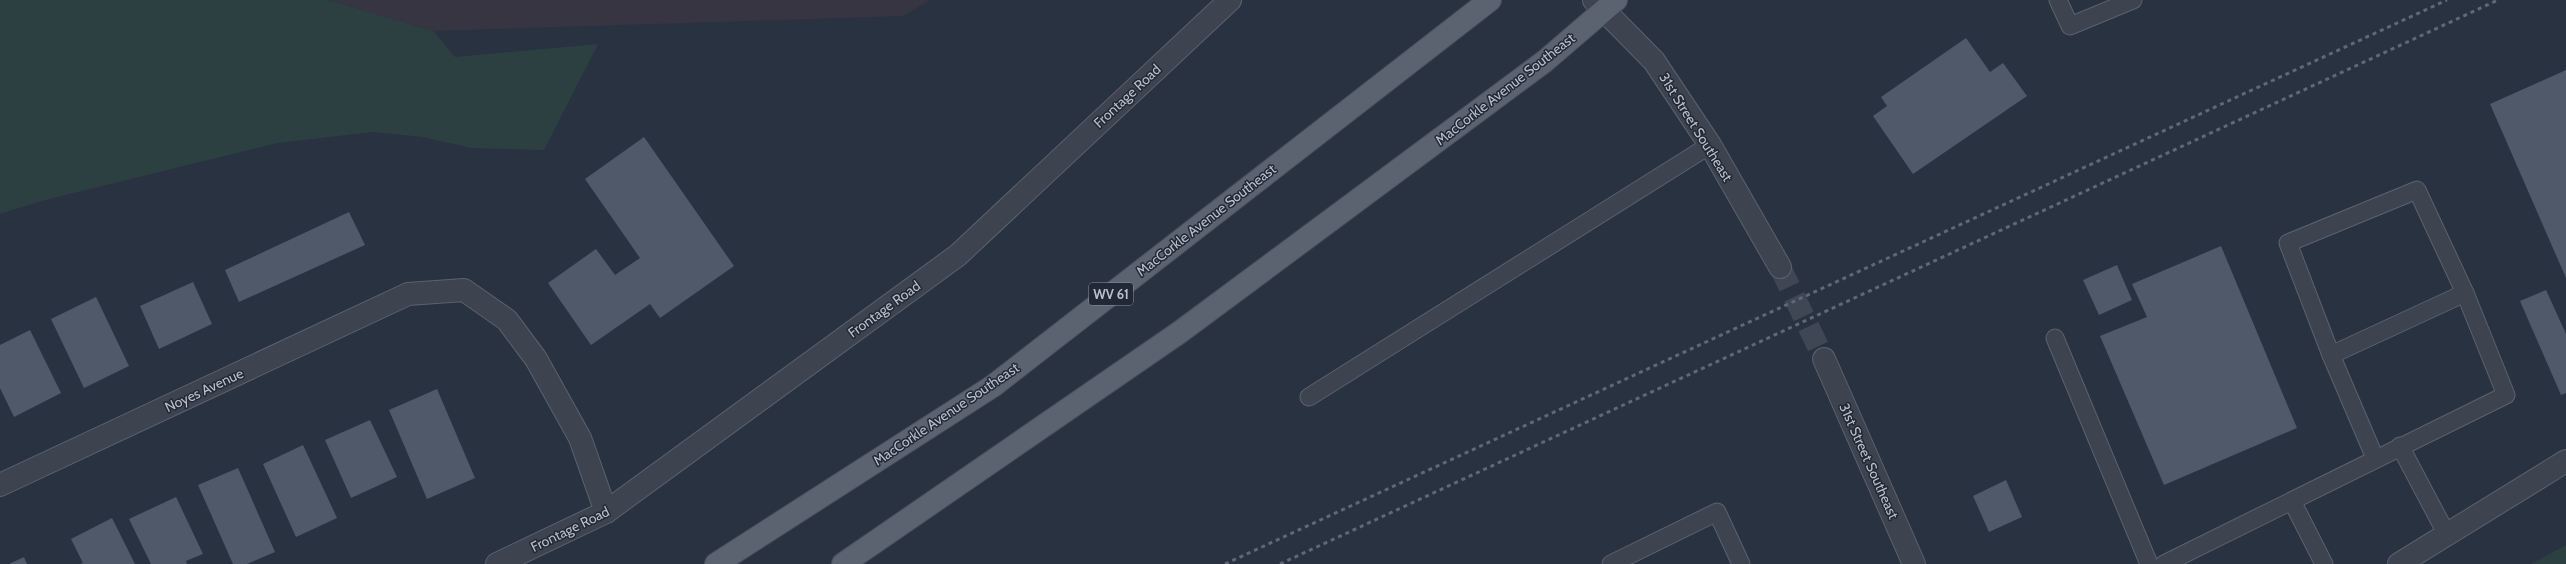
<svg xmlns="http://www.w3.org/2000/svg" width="2566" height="564" viewBox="0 0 2566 564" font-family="Cabin,sans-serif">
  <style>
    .medical { fill: #373542 }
    .green { fill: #2c4042 }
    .building { fill: #505969 }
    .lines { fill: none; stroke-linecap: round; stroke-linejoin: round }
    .minor-tunnel { stroke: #3f4755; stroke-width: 22; stroke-dasharray: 22 11; stroke-linecap: butt }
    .service-casing { stroke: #5b626e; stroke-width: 19 }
    .minor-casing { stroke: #5b626e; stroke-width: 24 }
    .tertiary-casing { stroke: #5b626e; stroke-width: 24 }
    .primary-casing { stroke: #474d5a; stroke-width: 24 }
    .service { stroke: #3d4450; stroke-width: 17 }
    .minor { stroke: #3d4450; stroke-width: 22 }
    .tertiary { stroke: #3d4450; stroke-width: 22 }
    .primary { stroke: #5b6370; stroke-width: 22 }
    .rail { stroke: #606877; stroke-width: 3; stroke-dasharray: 4 4; stroke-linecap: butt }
    .labels { text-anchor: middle; stroke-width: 3; stroke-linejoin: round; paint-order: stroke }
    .shield { fill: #222936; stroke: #8c939e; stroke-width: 1 }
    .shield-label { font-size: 13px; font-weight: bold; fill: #bac0ca }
    .street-label { font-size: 14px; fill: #bac0ca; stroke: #222936 }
  </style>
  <rect width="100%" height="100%" fill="#293240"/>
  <path class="medical" d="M 328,0 L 930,0 L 903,16 L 433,31 Z"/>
  <g class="green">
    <path d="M 0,0 L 328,0 L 433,31 L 455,57 L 598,44 L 544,150 L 471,148 L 423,137 L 373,132 L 277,143 L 41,201 L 0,214 Z"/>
    <path d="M 2566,545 L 2566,564 L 2531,564 Z"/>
  </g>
  <g class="building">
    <path d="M 1966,38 L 1990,72 L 2003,63 L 2027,96 L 1913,174 L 1873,116 L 1887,106 L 1881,97 Z"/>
    <path d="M 2566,70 L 2566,278 L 2490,104 Z"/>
    <path d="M 644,137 L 734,266 L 660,318 L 650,304 L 591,345 L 548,283 L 596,249 L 615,275 L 640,258 L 585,179 Z"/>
    <path d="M 349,212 L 365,245 L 239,302 L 225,270 Z"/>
    <path d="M 2221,246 L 2297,428 L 2164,485 L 2100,336 L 2147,317 L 2132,284 Z"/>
    <path d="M 2117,265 L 2132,300 L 2099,315 L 2083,280 Z"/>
    <path d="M 193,282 L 212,324 L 159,349 L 140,306 Z"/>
    <path d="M 2546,290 L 2566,334 L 2566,393 L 2561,395 L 2520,301 Z"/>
    <path d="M 96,297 L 129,366 L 84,388 L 51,319 Z"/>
    <path d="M 30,330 L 61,393 L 14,417 L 0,388 L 0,345 Z"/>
    <path d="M 437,389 L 475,478 L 427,499 L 389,410 Z"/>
    <path d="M 370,420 L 397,477 L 351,498 L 325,440 Z"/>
    <path d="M 303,445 L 337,518 L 296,537 L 263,464 Z"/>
    <path d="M 238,468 L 275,552 L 247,564 L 233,564 L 198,485 Z"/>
    <path d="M 2006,480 L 2022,517 L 1989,532 L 1973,496 Z"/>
    <path d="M 176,497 L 203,554 L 186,561 L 187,564 L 151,564 L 129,519 Z"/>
    <path d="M 112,518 L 135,564 L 80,564 L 83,563 L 71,539 Z"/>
    <path d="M 24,557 L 27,564 L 9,564 Z"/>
  </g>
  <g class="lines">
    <path class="minor-tunnel" d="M 1780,267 L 1824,359"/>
    <g class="service-casing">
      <g id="service">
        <path d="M 2058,0 L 2070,26 L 2133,0"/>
        <path d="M 2055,338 L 2149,564"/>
        <path d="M 2331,355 L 2465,293"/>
        <path d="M 1309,397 L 1710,145"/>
        <path d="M 2400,446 L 2446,533"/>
        <path d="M 2292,501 L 2324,564"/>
        <path d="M 1611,564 L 1717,512 L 1741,564"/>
        <path d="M 2164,564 L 2506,395 L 2465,293 L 2417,190 L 2288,243 L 2331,355 L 2375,458"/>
      </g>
    </g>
    <g class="minor-casing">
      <g id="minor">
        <path d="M 1594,0 L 1654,61 L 1710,145 L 1780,267"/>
        <path d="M 1824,359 L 1914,564"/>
        <path d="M 0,485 L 408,294 L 464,290 L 507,320 L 536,359 L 580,438 L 606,512"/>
        <path d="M 497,564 L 606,512 L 958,255 L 1230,0"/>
      </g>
    </g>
    <g class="tertiary-casing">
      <path id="tertiary" d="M 2399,564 L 2566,461"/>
    </g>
    <g class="primary-casing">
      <g id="primary">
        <path d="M 716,564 L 993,386 L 1490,0"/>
        <path d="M 843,564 L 1180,332 L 1545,61 L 1616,0"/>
      </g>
    </g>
    <use href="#service" class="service"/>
    <use href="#minor" class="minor"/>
    <use href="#tertiary" class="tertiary"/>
    <use href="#primary" class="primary"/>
    <g class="rail">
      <path d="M 1225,564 L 2447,0"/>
      <path d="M 1280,564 L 2498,0"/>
    </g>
  </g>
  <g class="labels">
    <rect class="shield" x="1089" y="283" width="44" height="22" rx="3"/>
    <g class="shield-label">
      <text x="1111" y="299">WV 61</text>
    </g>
    <g class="street-label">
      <text transform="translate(1505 89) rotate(-38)" y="5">MacCorkle Avenue Southeast</text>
      <text transform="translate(1127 96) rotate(-43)" y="5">Frontage Road</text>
      <text transform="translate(1696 127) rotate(58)" y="5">31st Street Southeast</text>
      <text transform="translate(1206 220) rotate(-38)" y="5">MacCorkle Avenue Southeast</text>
      <text transform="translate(884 309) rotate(-36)" y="5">Frontage Road</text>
      <text transform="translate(204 390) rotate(-25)" y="5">Noyes Avenue</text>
      <text transform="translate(946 414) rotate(-34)" y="5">MacCorkle Avenue Southeast</text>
      <text transform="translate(1869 461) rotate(66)" y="5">31st Street Southeast</text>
      <text transform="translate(570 529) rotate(-26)" y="5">Frontage Road</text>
    </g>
  </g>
</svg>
